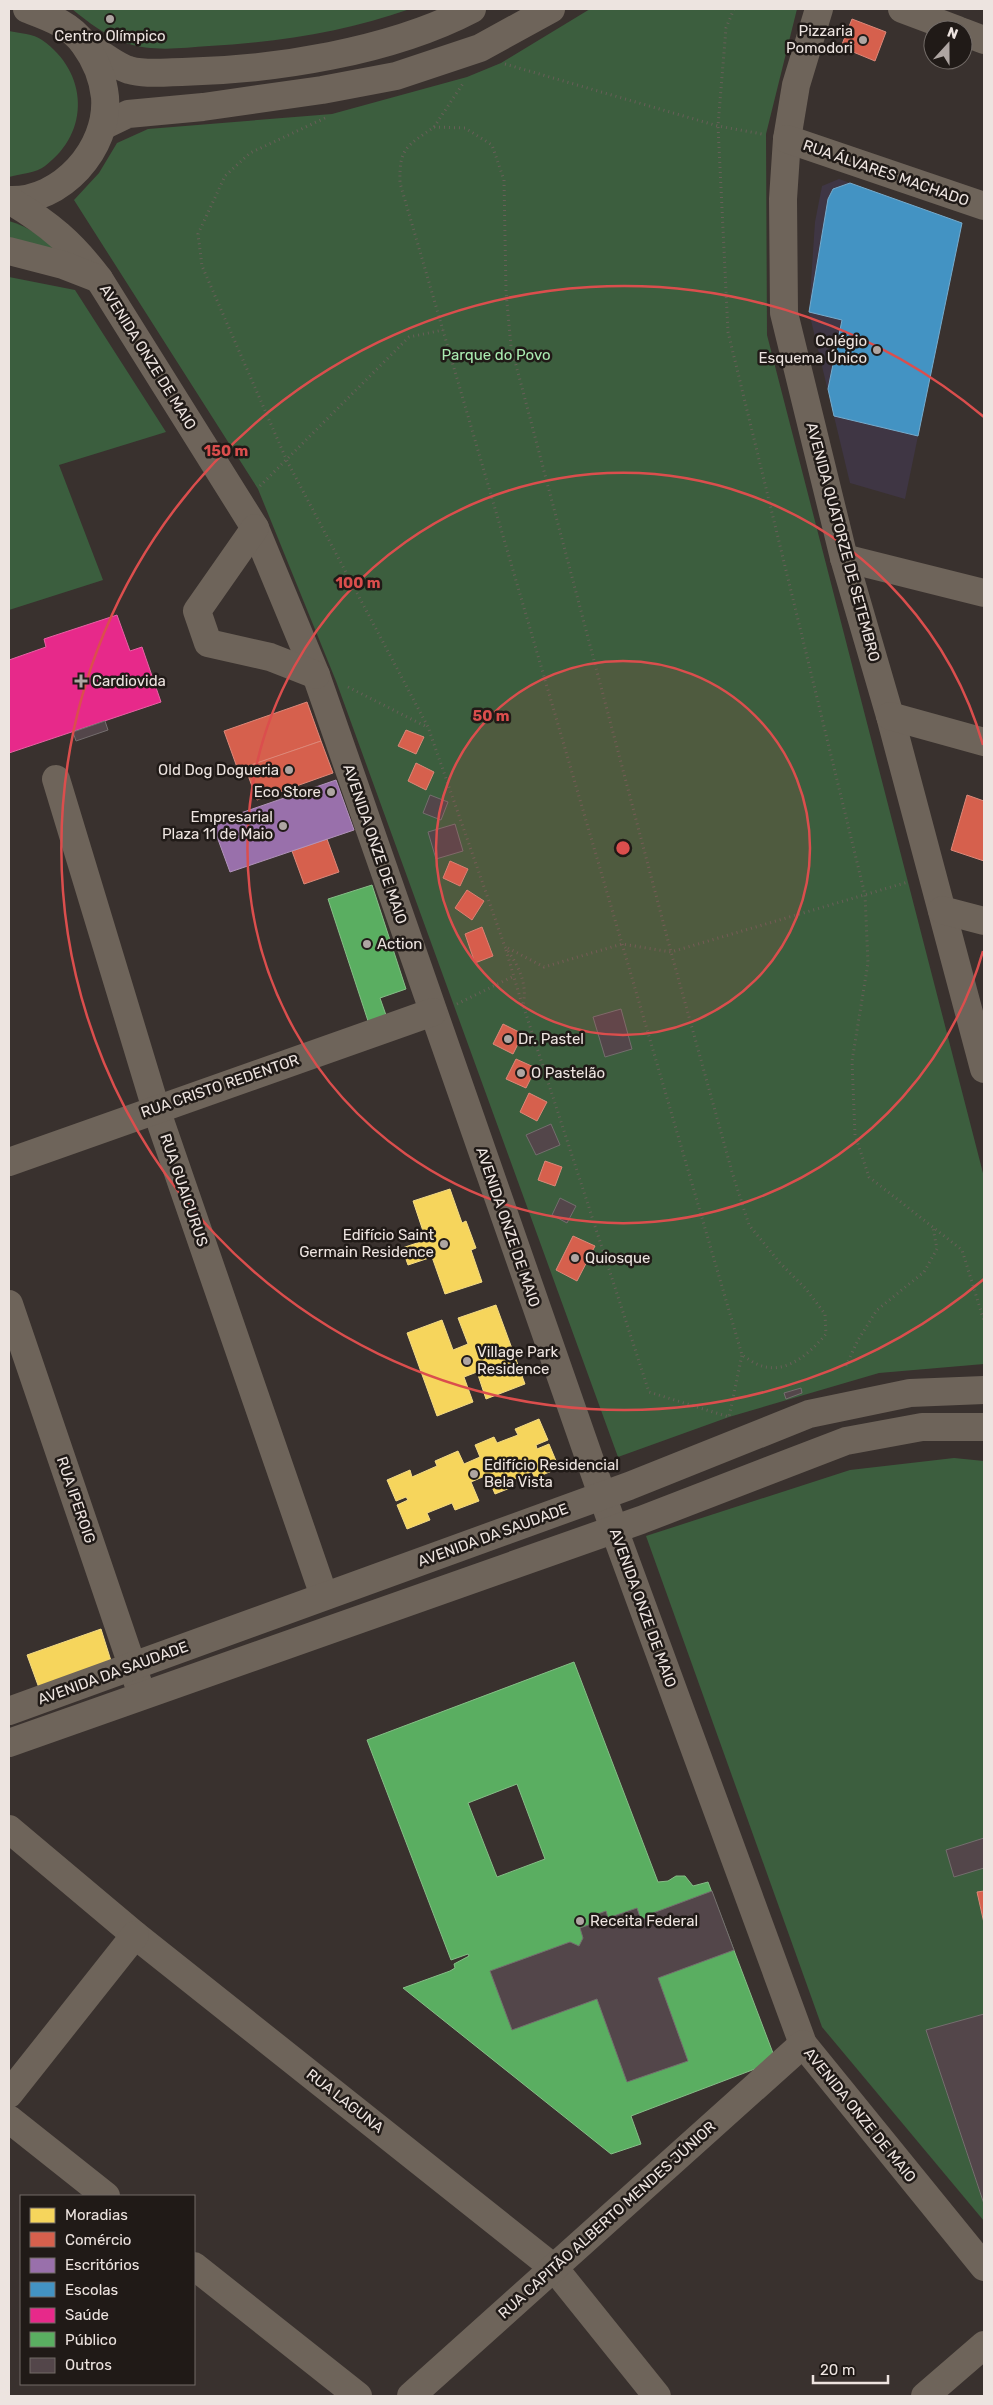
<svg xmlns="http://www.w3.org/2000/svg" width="993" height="2405" viewBox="0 0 993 2405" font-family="Rubik,sans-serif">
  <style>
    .education { fill: #3f3644 }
    .green { fill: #3c5e3e }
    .forest { fill: #3b5e3e }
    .homes { fill: #f6d55c; stroke: #f3da84 }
    .shops { fill: #d6604d; stroke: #dd8879 }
    .offices { fill: #9970ab; stroke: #b293bb }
    .schools { fill: #4393c3; stroke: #76abcc }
    .health { fill: #e7298a; stroke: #e961a4 }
    .public { fill: #5aae61; stroke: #86be87; fill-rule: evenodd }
    .building { fill: #53464a; stroke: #746e6e }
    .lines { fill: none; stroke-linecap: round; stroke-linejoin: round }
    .path { stroke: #675f58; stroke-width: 3; stroke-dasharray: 1 4; stroke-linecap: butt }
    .minor { stroke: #6e645a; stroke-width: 28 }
    .ring { fill: none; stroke: #db4e4d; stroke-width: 2.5 }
    .poi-dot { fill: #aea5a2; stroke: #201a17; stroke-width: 2 }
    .labels { text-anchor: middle; stroke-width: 5; stroke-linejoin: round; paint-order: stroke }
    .poi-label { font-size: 15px; fill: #ede4e0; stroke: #201a17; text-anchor: start }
    .street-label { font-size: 15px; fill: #ede4e0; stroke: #201a17 }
    .park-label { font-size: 15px; fill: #aaecb1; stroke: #201a17 }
    .centre { fill: #db4e4d; stroke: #201a17; stroke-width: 2.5 }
    .ring-label { font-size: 15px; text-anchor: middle; font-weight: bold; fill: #db4e4d; stroke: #201a17; stroke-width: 5; stroke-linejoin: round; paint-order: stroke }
  </style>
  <rect width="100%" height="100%" fill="#39312e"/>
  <path class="education" d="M 839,179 L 962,223 L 905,499 L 850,483 L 809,312 L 815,222 L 822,186 Z"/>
  <g class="green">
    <path d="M 72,9 L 410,9 C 345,32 278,42 209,46 C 181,48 153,52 126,43 C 106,36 88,22 72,9 Z"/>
    <path d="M 590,9 L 797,9 L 766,134 L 767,335 L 984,1177 L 984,1364 L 879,1373 L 729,1417 L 618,1457 L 336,681 L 258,489 L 74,200 L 99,173 L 117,143 L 148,129 L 332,114 L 467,77 L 501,63 Z"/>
    <path d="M 9,31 C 19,33 34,34 42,40 C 88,72 91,132 45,166 C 37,173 19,174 9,177 Z"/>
    <path d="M 9,221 C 30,227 44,239 60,254 L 9,244 Z"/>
    <path d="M 954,1458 L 984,1461 L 984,2221 L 822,2027 L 646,1536 L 850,1470 Z"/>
  </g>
  <path class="forest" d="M 9,277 L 75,290 L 166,432 L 59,465 L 103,580 L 9,610 Z"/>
  <g class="homes">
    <path d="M 450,1189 L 462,1223 L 466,1221 L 476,1248 L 471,1250 L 482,1282 L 445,1294 L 432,1257 L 408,1265 L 402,1248 L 426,1240 L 413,1201 Z"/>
    <path d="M 496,1305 L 525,1384 L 486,1399 L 477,1372 L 464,1377 L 473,1402 L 437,1416 L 407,1333 L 442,1320 L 453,1350 L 468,1344 L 458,1318 Z"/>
    <path d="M 539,1419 L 548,1440 L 536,1445 L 537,1449 L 549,1444 L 559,1468 L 535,1478 L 532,1472 L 512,1480 L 515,1486 L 495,1494 L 487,1475 L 471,1482 L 479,1501 L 455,1510 L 452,1503 L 427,1513 L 430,1520 L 407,1529 L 397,1505 L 408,1500 L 406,1497 L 396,1501 L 387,1480 L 410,1470 L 412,1477 L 437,1466 L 435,1461 L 458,1451 L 464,1464 L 480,1457 L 475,1445 L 494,1437 L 497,1443 L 518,1435 L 515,1429 Z"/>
    <path d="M 101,1629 L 112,1664 L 39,1688 L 27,1655 Z"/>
  </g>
  <g class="shops">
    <path d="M 852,19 L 886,32 L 875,61 L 841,47 Z"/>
    <path d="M 307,702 L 321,741 L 238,770 L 224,731 Z"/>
    <path d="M 406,730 L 424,737 L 416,754 L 398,746 Z"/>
    <path d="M 321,741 L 333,773 L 257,800 L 245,767 Z"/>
    <path d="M 416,763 L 434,772 L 426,790 L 408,781 Z"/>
    <path d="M 967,795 L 984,801 L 984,861 L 951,850 Z"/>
    <path d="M 327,839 L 339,872 L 304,884 L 292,851 Z"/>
    <path d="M 450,861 L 468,869 L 460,886 L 443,878 Z"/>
    <path d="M 467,890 L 484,901 L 472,920 L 455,908 Z"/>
    <path d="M 482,927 L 493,956 L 475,963 L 465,934 Z"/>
    <path d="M 503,1024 L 523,1034 L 513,1054 L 493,1044 Z"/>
    <path d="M 516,1059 L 536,1068 L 526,1088 L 506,1079 Z"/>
    <path d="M 529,1093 L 547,1102 L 537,1121 L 520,1112 Z"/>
    <path d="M 545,1161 L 562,1167 L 555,1186 L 538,1180 Z"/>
    <path d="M 573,1236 L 595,1246 L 577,1281 L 556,1270 Z"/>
    <path d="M 984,1891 L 984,1923 L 977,1892 Z"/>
  </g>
  <path class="offices" d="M 336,780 L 354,830 L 230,872 L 212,823 Z"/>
  <path class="schools" d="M 850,183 L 962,223 L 918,436 L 834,416 L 828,389 L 842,320 L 809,312 L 828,199 L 833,189 Z"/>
  <path class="health" d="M 117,615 L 130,651 L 142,647 L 161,702 L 9,753 L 9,660 L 46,647 L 44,639 Z"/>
  <g class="public">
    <path d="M 372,885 L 406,989 L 380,998 L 387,1018 L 369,1024 L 328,899 Z"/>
    <path d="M 574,1662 L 658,1882 L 668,1881 L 676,1876 L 685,1876 L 693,1886 L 708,1882 L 776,2061 L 631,2116 L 641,2144 L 611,2154 L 403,1988 L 450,1971 L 455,1968 L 454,1964 L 469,1956 L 468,1954 L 451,1960 L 367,1740 ZM 517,1784 L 545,1859 L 497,1877 L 468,1803 Z"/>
  </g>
  <g class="building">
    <path d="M 105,721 L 108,730 L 76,741 L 73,732 Z"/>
    <path d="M 430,795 L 448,802 L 441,820 L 423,813 Z"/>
    <path d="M 455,824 L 463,851 L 436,859 L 428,832 Z"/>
    <path d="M 621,1009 L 632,1049 L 605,1057 L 593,1017 Z"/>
    <path d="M 551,1124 L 560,1145 L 536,1155 L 526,1135 Z"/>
    <path d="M 560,1198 L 576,1206 L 567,1223 L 552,1215 Z"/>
    <path d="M 801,1388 L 802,1393 L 786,1399 L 784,1393 Z"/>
    <path d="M 984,1838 L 984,1868 L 954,1877 L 946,1850 Z"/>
    <path d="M 712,1891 L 734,1950 L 658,1978 L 688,2061 L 627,2082 L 597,1999 L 512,2030 L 490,1971 L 570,1942 L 579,1946 L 583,1938 L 580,1928 L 597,1922 L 595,1915 L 606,1911 L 608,1918 L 637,1908 L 640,1917 L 648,1920 L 653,1913 Z"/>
    <path d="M 984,2014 L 984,2204 L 926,2030 Z"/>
  </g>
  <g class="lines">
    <g class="path">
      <path d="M 734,9 L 726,28 L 718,126 L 728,332 L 865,895 L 868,963 L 852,1061 L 855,1135 L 869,1177 L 962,1250 L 984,1321"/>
      <path d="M 505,64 L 718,126 L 762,134"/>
      <path d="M 325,118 L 250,153 L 225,176 L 198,234 L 202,266 L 287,461 L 428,727 L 505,947 C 518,964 528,984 523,1005 L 649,1392 L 729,1417 L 742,1355"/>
      <path d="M 434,127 L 465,128 L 492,145 L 504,180 L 506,292 L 511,346 L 671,952 L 732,1172 L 749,1225 L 780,1263 L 806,1289 L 825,1314 L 826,1334 C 811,1352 786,1376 759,1365 C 753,1363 747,1358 742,1355 L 400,183 C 399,148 406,147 434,127 Z"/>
      <path d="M 434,127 L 464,82"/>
      <path d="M 260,486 L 409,337 L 443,330"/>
      <path d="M 348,687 L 427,727"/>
      <path d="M 508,948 L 544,967 L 622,944 L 671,952 L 908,882"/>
      <path d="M 506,950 L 522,1004"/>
      <path d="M 457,1004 L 514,976"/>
      <path d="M 846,1366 L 858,1340 L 877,1310 L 924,1272 L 937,1249 L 933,1228"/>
    </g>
    <g class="minor">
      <path d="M 819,9 L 796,85 L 787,139 L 783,199 L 784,313 L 844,558 L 890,716 L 984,1069"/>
      <path d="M 902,9 L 958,30"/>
      <path d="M 963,32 L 984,40"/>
      <path d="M 83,42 C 96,50 115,66 129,70 C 145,75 165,72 182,72 C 273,70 390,52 472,9"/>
      <path d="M 103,126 L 128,114 L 203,107 L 322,90 L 396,76 L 480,48 L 551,9"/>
      <path d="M 787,139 L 984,206"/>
      <path d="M 9,200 C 61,202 109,149 105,97 C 103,78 95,59 84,44 C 70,24 48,17 27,9"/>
      <path d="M 11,201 C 49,224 72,243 99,279 L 255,528 L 316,675 L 614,1529 L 803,2044 L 984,2267"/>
      <path d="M 9,251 L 63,265 L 99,279"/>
      <path d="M 255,528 L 197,611 L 208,643 L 270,657 L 316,675"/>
      <path d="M 844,558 L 984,593"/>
      <path d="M 890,716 L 984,742"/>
      <path d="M 56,779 L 156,1109 L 324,1596"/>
      <path d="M 942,910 L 984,921"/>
      <path d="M 9,1162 L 433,1012"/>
      <path d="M 9,1304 L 138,1683"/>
      <path d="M 9,1711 L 629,1486 L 809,1414 L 910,1393 L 984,1390"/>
      <path d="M 9,1743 L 641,1520 L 846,1441 L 922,1427 L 984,1427"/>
      <path d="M 9,1829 L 135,1935 L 555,2269 L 657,2396"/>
      <path d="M 9,2094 L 135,1935"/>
      <path d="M 9,2119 L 106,2196"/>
      <path d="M 194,2266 L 358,2396"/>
      <path d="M 411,2396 L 803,2044"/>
      <path d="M 925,2396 L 984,2345"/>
    </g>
  </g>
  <circle cx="623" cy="848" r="187" fill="#db4e4d" fill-opacity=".12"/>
  <g class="ring">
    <circle cx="623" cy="848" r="187"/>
    <path d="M983 951A375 375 0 1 1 983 745"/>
    <path d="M984 1279A562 562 0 1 1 984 417"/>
  </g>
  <g class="poi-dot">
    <circle cx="110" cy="19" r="5"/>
    <circle cx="863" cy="40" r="5"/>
    <circle cx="877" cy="350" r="5"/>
    <path d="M78.5 673.5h5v5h5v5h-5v5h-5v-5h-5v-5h5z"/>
    <circle cx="289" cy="770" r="5"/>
    <circle cx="331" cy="792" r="5"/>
    <circle cx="283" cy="826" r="5"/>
    <circle cx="367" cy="944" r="5"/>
    <circle cx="508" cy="1039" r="5"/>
    <circle cx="521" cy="1073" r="5"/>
    <circle cx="444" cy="1244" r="5"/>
    <circle cx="575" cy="1258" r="5"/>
    <circle cx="467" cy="1361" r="5"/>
    <circle cx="474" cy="1474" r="5"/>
    <circle cx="580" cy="1921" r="5"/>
  </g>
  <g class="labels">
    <g class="poi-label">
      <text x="853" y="36" text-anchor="end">Pizzaria<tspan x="853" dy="17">Pomodori</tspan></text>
      <text x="110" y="41" text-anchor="middle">Centro Olímpico</text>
      <text x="867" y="346" text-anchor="end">Colégio<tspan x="867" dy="17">Esquema Único</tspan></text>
      <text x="92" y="686">Cardiovida</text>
      <text x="279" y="775" text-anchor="end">Old Dog Dogueria</text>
      <text x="321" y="797" text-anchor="end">Eco Store</text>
      <text x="273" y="822" text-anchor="end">Empresarial<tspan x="273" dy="17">Plaza 11 de Maio</tspan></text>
      <text x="377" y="949">Action</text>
      <text x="518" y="1044">Dr. Pastel</text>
      <text x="531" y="1078">O Pastelão</text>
      <text x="434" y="1240" text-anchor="end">Edifício Saint<tspan x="434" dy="17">Germain Residence</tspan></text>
      <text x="585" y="1263">Quiosque</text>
      <text x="477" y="1357">Village Park<tspan x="477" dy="17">Residence</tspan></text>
      <text x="484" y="1470">Edifício Residencial<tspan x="484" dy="17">Bela Vista</tspan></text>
      <text x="590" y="1926">Receita Federal</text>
    </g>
    <g class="street-label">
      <text transform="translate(886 173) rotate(19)" y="5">RUA ÁLVARES MACHADO</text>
      <text transform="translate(148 357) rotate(58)" y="5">AVENIDA ONZE DE MAIO</text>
      <text transform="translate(843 542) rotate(75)" y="5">AVENIDA QUATORZE DE SETEMBRO</text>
      <text transform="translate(375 844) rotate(71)" y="5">AVENIDA ONZE DE MAIO</text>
      <text transform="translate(220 1086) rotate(-19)" y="5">RUA CRISTO REDENTOR</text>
      <text transform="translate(184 1190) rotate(71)" y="5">RUA GUAICURUS</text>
      <text transform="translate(508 1227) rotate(71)" y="5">AVENIDA ONZE DE MAIO</text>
      <text transform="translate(76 1500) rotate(71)" y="5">RUA IPEROIG</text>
      <text transform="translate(493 1535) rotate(-20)" y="5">AVENIDA DA SAUDADE</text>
      <text transform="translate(643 1608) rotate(70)" y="5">AVENIDA ONZE DE MAIO</text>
      <text transform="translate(113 1673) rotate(-20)" y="5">AVENIDA DA SAUDADE</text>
      <text transform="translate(345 2101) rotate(38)" y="5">RUA LAGUNA</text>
      <text transform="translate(860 2115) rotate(51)" y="5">AVENIDA ONZE DE MAIO</text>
      <text transform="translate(607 2220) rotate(-42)" y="5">RUA CAPITÃO ALBERTO MENDES JÚNIOR</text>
    </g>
    <g class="park-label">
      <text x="496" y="360">Parque do Povo</text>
    </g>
  </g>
  <circle cx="623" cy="848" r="8" class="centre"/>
  <g class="ring-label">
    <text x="226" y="456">150 m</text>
    <text x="358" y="588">100 m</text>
    <text x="491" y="721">50 m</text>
  </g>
  <rect width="993" height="2405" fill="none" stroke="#ede4e0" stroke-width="20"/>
  <rect x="20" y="2195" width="175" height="190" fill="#201a17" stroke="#726b67"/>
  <rect x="30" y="2208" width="25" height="15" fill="#f6d55c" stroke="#726b67"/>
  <text x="65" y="2220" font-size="15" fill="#ede4e0">Moradias</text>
  <rect x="30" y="2232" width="25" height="15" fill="#d6604d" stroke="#726b67"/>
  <text x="65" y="2245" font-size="15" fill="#ede4e0">Comércio</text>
  <rect x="30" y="2258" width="25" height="15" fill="#9970ab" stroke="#726b67"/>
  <text x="65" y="2270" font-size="15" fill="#ede4e0">Escritórios</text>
  <rect x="30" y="2282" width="25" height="15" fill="#4393c3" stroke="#726b67"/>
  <text x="65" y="2295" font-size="15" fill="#ede4e0">Escolas</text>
  <rect x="30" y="2308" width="25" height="15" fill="#e7298a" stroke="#726b67"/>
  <text x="65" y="2320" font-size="15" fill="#ede4e0">Saúde</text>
  <rect x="30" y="2332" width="25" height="15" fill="#5aae61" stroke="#726b67"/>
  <text x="65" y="2345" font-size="15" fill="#ede4e0">Público</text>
  <rect x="30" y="2358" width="25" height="15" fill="#53464a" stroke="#726b67"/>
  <text x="65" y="2370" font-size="15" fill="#ede4e0">Outros</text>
  <g transform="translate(948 45) rotate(21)"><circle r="24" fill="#201a17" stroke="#726b67"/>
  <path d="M0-4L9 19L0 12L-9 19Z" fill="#aea5a2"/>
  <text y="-8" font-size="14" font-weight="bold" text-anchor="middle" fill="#ede4e0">N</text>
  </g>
  <path d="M813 2375v8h75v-8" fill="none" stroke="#ede4e0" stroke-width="2.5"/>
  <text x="820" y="2375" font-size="15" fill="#ede4e0" stroke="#201a17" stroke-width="4" paint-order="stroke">20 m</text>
</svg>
